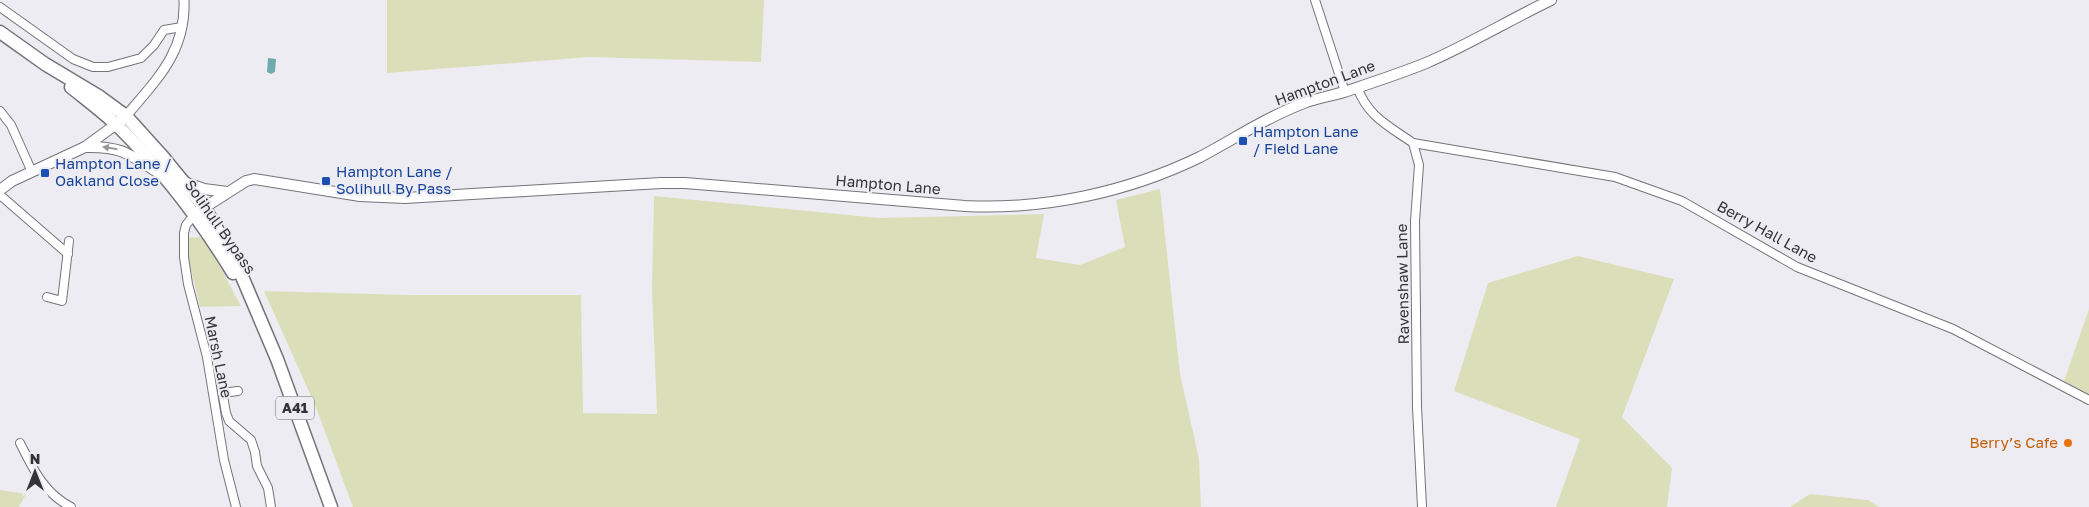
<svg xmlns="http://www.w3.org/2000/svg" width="2089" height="507" viewBox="0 0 2089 507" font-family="'Golos Text',sans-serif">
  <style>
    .green { fill: #dbdfb9 }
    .water { fill: #6dabac }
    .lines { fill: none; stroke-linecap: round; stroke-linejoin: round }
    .minor-casing { stroke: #757379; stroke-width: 10 }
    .tertiary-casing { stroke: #757379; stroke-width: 11 }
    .secondary-casing { stroke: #757379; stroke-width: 12 }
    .trunk-casing { stroke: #757379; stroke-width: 15 }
    .minor { stroke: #fff; stroke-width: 8 }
    .tertiary { stroke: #fff; stroke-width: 9 }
    .secondary { stroke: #fff; stroke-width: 10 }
    .trunk { stroke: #fff; stroke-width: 12 }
    .oneway { fill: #9a999a }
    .transit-dot { fill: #1a4fb4; stroke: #eeecf3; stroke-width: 2 }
    .food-dot { fill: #e8710a; stroke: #eeecf3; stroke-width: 2 }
    .labels { text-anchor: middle; stroke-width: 4; stroke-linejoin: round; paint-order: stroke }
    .shield { fill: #eeecf3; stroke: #6c6a6f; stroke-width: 1 }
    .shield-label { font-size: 14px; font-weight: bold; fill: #343336 }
    .street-label { font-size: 15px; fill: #343336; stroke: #eeecf3 }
    .transit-label { font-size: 15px; fill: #164399; stroke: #eeecf3; text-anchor: start }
    .food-label { font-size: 15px; fill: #c56008; stroke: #eeecf3; text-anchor: end }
  </style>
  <rect width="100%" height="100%" fill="#eeecf3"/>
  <g class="green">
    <path d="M 387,0 L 764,0 L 761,62 L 589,57 L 387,73 Z"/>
    <path d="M 1160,189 L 1180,374 L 1199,459 L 1201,507 L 353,507 L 315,405 L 264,291 L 409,295 L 581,295 L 583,413 L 657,414 L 652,290 L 654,196 L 879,218 L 1044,214 L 1036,258 L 1080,265 L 1125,247 L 1116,200 Z"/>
    <path d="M 200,237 L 207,243 L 241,306 L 200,307 L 188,257 L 188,238 Z"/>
    <path d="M 1578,256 L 1674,279 L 1622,417 L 1672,468 L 1667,507 L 1556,507 L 1580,439 L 1454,391 L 1488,283 Z"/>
    <path d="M 2089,309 L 2089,395 L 2064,381 Z"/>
    <path d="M 0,490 L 26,494 L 19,507 L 0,507 Z"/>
    <path d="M 1810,494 L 1868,500 L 1879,507 L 1790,507 Z"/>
  </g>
  <path class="water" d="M 268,58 L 276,59 L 275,72 L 271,74 L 267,72 Z"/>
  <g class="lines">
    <g class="minor-casing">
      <g id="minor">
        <path d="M 1315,0 L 1345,92"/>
        <path d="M 0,7 L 73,59 L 93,67 L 108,67 L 141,58 L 154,45 L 164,30 L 182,27"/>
        <path d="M 1357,87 C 1368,117 1389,126 1413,143 L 1419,165 L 1415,221 L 1417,407 L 1422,507"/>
        <path d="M 0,111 L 11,125 L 32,172"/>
        <path d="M 1413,143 L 1615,177 L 1682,201 L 1797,267 L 1953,329 L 2089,400"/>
        <path d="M 0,195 L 68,254"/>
        <path d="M 194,215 L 186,225 L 184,233 L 184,257 L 188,284 L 207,357 L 224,460 L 236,507"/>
        <path d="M 47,297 L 62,301 L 69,241"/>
        <path d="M 220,379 L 226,413 L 229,421 L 251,440 L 255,452 L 257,466 L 268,488 L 271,507"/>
        <path d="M 222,393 L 238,391"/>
        <path d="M 20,443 C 33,469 44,493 71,507"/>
      </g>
    </g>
    <g class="tertiary-casing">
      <path id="tertiary" d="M 126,116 C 157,79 186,52 184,0"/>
    </g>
    <g class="secondary-casing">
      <g id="secondary">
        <path d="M 85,147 C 120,146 128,153 157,172"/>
        <path d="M 184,182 L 204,189 L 227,192"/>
        <path d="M 0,190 L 12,181 L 85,147 L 122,120"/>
        <path d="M 199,211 L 246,181 L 254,179 L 360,196 L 405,198 L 661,183 L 685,183 L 965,206 C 1045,210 1128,192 1200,157 C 1234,139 1267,117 1304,103 C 1317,98 1331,96 1344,92 C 1371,83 1399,74 1426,63 C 1468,45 1509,20 1551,0"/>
      </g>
    </g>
    <g class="trunk-casing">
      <g id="trunk">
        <path d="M 0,32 L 45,64 L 100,97 L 126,116 L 163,157 L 204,207 L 235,260 L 277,359 L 331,507"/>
        <path d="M 71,87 C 87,100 103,112 118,126 C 162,170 201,220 233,273"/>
      </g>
    </g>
    <use href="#minor" class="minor"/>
    <use href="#tertiary" class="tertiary"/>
    <use href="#secondary" class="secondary"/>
    <use href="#trunk" class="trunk"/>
  </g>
  <defs><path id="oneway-solid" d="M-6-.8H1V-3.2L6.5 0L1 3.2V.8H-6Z" transform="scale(1.25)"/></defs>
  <use class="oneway" href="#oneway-solid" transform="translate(110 148) rotate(-171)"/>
  <g class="transit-dot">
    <rect x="1238" y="136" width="10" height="10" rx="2.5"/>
    <rect x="40" y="168" width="10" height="10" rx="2.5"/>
    <rect x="321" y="176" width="10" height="10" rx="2.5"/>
  </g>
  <circle class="food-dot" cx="2068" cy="443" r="5"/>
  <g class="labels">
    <rect class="shield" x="276" y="396.5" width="38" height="23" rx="4"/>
    <g class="shield-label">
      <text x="295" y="413">A41</text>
    </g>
    <g class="street-label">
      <text transform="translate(1325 83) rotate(-20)" y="5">Hampton Lane</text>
      <text transform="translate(888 185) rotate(5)" y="5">Hampton Lane</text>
      <text transform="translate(220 227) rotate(55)" y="5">Solihull Bypass</text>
      <text transform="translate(1767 232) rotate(29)" y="5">Berry Hall Lane</text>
      <text transform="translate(1403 284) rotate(-91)" y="5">Ravenshaw Lane</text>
      <text transform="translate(218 357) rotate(78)" y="5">Marsh Lane</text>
    </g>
    <g class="transit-label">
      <text x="1253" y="137">Hampton Lane<tspan x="1253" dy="17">/ Field Lane</tspan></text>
      <text x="55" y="169">Hampton Lane /<tspan x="55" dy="17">Oakland Close</tspan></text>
      <text x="336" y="177">Hampton Lane /<tspan x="336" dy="17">Solihull By Pass</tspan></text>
    </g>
    <g class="food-label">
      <text x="2058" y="448">Berry’s Cafe</text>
    </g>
  </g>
  <g transform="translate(35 472)" stroke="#eeecf3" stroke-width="4" paint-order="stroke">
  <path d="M0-4L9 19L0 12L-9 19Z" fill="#343336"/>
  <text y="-8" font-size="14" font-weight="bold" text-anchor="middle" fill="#343336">N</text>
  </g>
</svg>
